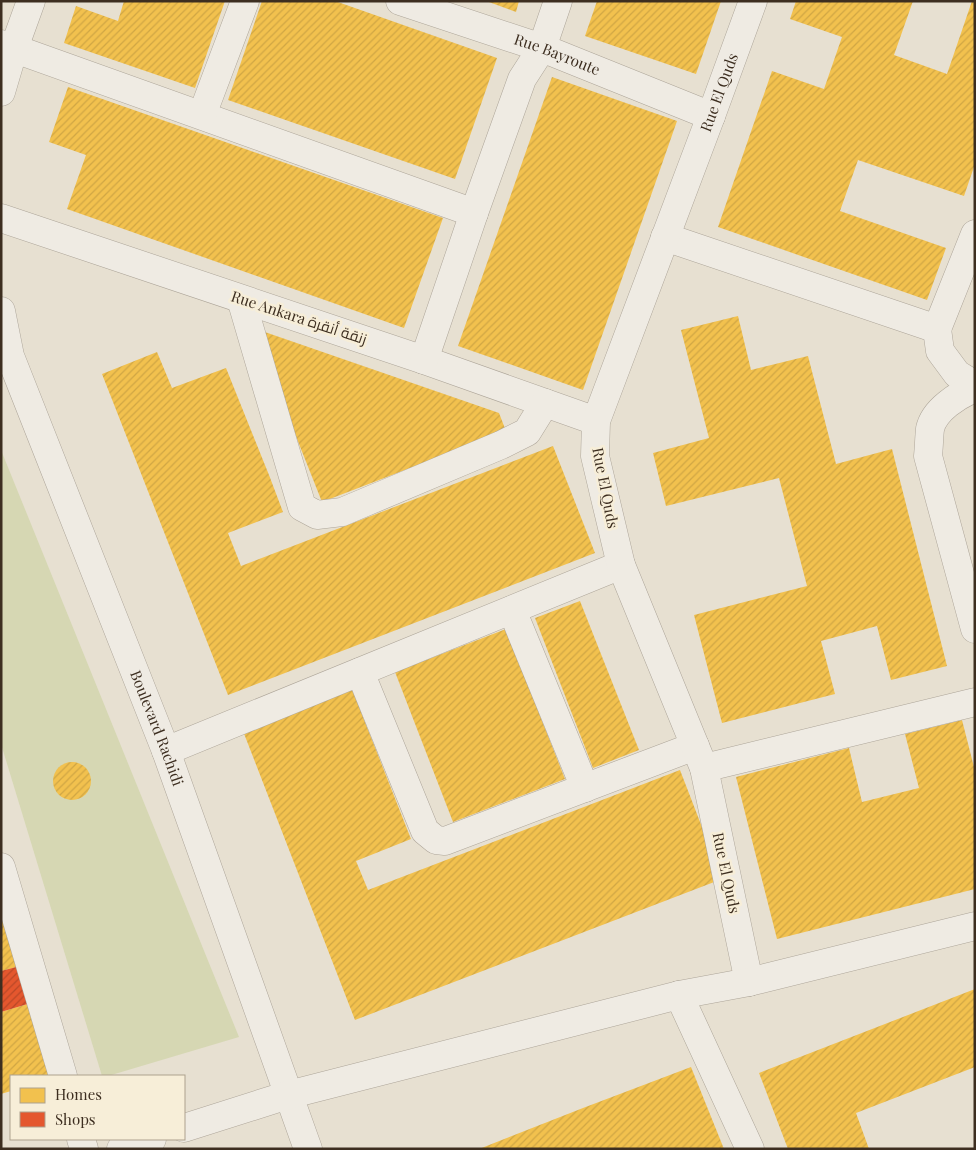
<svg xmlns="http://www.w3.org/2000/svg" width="976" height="1150" viewBox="0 0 976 1150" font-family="'Playfair Display',Cairo,serif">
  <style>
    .park { fill: #d6d7b3 }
    .homes { fill: url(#homes-hatch) }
    .shops { fill: url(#shops-hatch) }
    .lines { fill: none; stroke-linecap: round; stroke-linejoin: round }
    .minor-casing { stroke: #ada599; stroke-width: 29 }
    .minor { stroke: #efebe3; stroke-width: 28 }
    .labels { text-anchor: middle; stroke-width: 5; stroke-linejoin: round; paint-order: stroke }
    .street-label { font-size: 15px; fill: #3d2e20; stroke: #f7eed8 }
  </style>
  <defs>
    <pattern id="homes-hatch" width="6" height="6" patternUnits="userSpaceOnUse" patternTransform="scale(1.25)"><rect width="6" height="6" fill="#f2c14e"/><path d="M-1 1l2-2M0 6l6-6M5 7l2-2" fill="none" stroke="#d0a644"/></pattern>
    <pattern id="shops-hatch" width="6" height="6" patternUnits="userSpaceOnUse" patternTransform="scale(1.25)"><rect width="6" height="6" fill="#e4572e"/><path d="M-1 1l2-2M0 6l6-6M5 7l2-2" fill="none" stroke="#ba4827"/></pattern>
  </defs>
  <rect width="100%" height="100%" fill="#e7e0d1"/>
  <path class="park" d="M 1,450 L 239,1037 L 108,1076 L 102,1076 L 1,744 Z"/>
  <g class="homes">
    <path d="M 124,1 L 225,1 L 195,88 L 64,43 L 76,6 L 118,21 Z"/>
    <path d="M 262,1 L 335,1 L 497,58 L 455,179 L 228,100 Z"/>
    <path d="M 486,1 L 519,1 L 516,12 Z"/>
    <path d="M 597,1 L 721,1 L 696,74 L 585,36 Z"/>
    <path d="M 796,1 L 913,1 L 894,55 L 947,74 L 972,1 L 975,1 L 975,164 L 964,196 L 858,160 L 840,211 L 946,248 L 927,300 L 718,227 L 772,71 L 824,89 L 842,37 L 790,19 Z"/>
    <path d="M 552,77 L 677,121 L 583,390 L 458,346 Z"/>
    <path d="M 68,87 L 443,218 L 404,328 L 67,209 L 86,155 L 49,142 Z"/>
    <path d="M 738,316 L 751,370 L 808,356 L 836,464 L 892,449 L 947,666 L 891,680 L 877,626 L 821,641 L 835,694 L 722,723 L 694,615 L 807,586 L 779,478 L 666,506 L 653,453 L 709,438 L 681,330 Z"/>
    <path d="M 253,328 L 499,413 L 506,431 L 322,502 Z"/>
    <path d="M 157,352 L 172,388 L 226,368 L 269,475 L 283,512 L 228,533 L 241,566 L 553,446 L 595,553 L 228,695 L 102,374 Z"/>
    <path d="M 580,601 L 639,750 L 593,768 L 535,618 Z"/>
    <path d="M 506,629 L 565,779 L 453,822 L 395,672 Z"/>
    <path d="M 352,689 L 411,839 L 356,861 L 368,890 L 680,770 L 722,879 L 355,1020 L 243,731 Z"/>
    <path d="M 962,720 L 975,771 L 975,889 L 777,939 L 736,777 L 849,748 L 862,802 L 919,788 L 905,734 Z"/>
    <circle cx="72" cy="781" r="19"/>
    <path d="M 1,907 L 20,966 L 1,971 Z"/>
    <path d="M 975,989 L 975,1067 L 856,1113 L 869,1149 L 788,1149 L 759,1073 Z"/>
    <path d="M 31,1003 L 53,1076 L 11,1076 L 11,1091 L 1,1094 L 1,1012 Z"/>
    <path d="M 691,1067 L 724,1149 L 479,1149 L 583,1108 Z"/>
  </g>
  <path class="shops" d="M 20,966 L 31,1003 L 1,1012 L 1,971 Z"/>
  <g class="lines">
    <g class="minor-casing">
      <g id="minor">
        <path id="s1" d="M 400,1 L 542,48 L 711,116"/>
        <path d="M 1,44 L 474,213"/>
        <path d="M 1,92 L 14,48 L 31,1"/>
        <path d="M 202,115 L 245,1"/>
        <path d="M 1,218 L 424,360 L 596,421"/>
        <path d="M 665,237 L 937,329 L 940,351 L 957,374 L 975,385"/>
        <path d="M 241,299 L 302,507 L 317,515 L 342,512 L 501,445 L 527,432 L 545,403"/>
        <path id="s2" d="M 1,311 L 10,356 L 166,751 L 308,1149"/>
        <path d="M 937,329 L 975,234"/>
        <path d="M 424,360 L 474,213 L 522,79 L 542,48 L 558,1"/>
        <path d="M 975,388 C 958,395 934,410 930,429 C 929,438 929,447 928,456 L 975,629"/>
        <path d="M 512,610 L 585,788"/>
        <path d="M 360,672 L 425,831 L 436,840 L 445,841 L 695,746"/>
        <path d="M 166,751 L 621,565"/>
        <path d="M 704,768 L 975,702"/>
        <path d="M 1,867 L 63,1076"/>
        <path id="s3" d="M 749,982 L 704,768 L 621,565 L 595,456 L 596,421 L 711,116 L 753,1"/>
        <path d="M 679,995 L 750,1149"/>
        <path d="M 184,1128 L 288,1095 L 679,995 L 749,982 L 975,926"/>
        <path d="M 81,1139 L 84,1149"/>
        <path d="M 121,1149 L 152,1139"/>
      </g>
    </g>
    <use href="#minor" class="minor"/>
  </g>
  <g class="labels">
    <g class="street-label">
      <text dy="5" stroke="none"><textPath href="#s1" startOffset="166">Rue Bayroute</textPath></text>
      <text dy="5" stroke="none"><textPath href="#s3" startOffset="936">Rue El Quds</textPath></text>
      <text transform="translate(299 318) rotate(18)" y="5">Rue Ankara زنقة أنقرة</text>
      <text transform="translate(605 488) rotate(79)" y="5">Rue El Quds</text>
      <text dy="5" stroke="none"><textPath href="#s2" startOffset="446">Boulevard Rachidi</textPath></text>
      <text transform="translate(726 873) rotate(78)" y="5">Rue El Quds</text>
    </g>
  </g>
  <rect width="976" height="1150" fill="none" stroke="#3d2e20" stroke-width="5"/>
  <rect x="10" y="1075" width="175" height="65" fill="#f7eed8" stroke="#ada18e"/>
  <rect x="20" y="1088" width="25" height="15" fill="#f2c14e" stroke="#ada18e"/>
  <text x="55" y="1100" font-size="15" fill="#3d2e20">Homes</text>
  <rect x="20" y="1112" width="25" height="15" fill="#e4572e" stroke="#ada18e"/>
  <text x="55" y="1125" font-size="15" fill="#3d2e20">Shops</text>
</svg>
